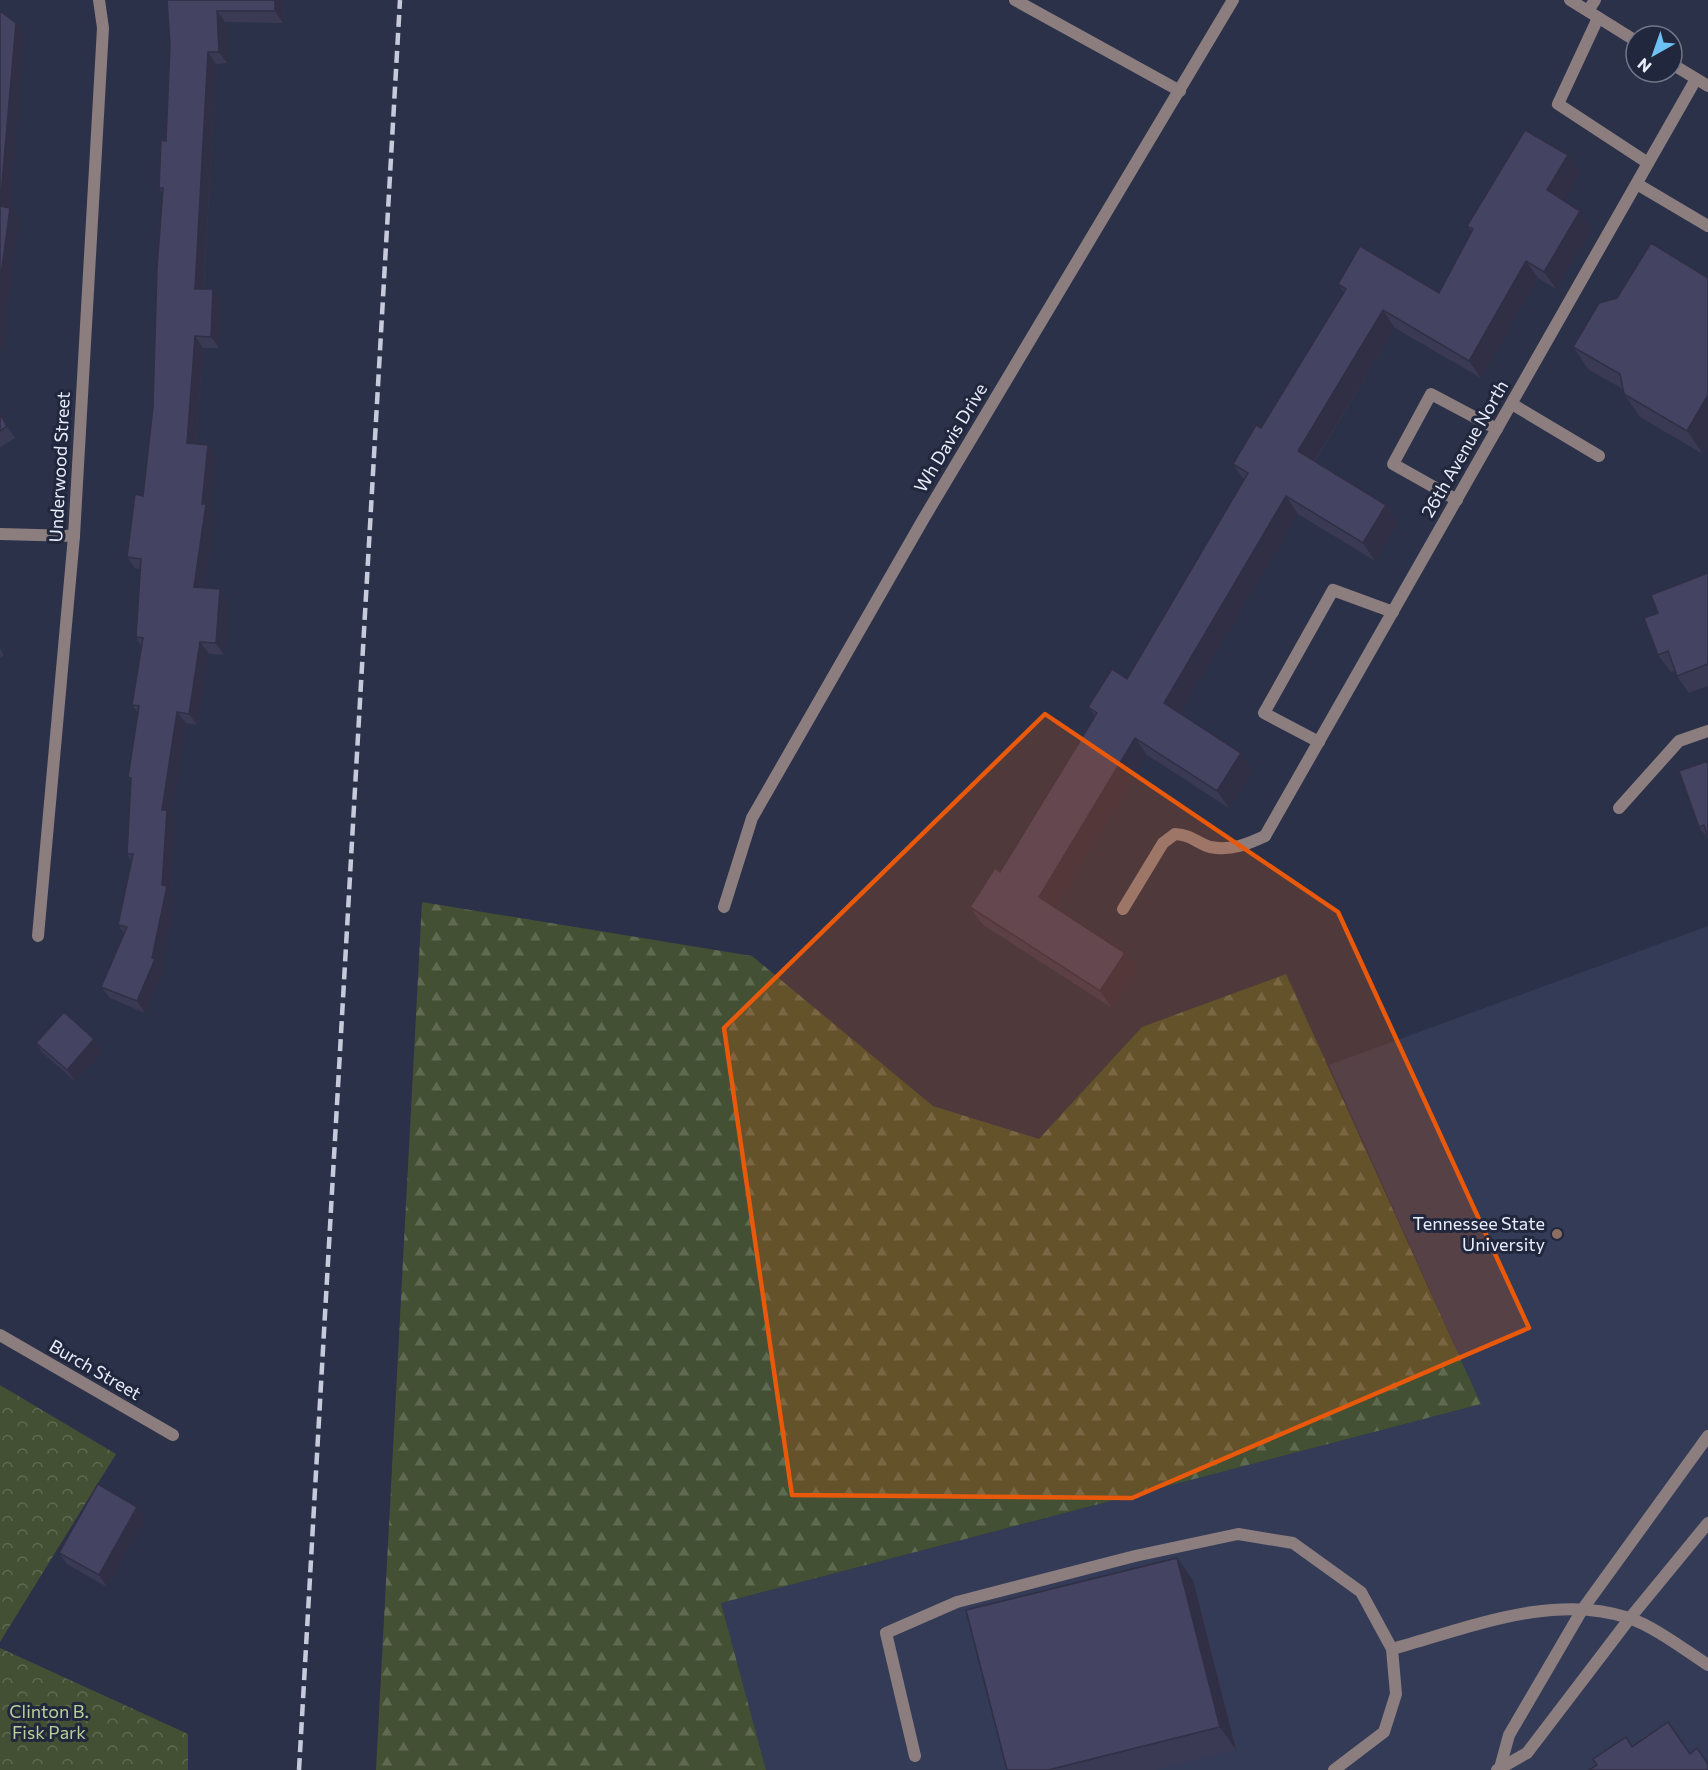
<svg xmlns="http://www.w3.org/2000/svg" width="1708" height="1770" viewBox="0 0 1708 1770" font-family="Commissioner,sans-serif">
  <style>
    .built { fill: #333b56 }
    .forest { fill: url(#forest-firs) }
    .park { fill: url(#park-crowns) }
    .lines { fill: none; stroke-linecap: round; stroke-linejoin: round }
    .service { stroke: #8c7d7f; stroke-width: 12 }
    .minor { stroke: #8c7d7f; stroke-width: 12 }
    .tertiary { stroke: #8c7d7f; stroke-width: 12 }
    .rail { stroke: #c6cbdc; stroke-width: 4.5; stroke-dasharray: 12 6; stroke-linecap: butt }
    .wall { fill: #3b3a54 }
    .shaded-wall { fill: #302f45 }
    .building { fill: #454362; stroke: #302f45; stroke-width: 1.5 }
    .marked { fill: #e8590c; fill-opacity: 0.2; stroke: #e8590c; stroke-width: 4.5; stroke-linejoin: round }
    .education-dot { fill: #8d6e63; stroke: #21273d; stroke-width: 2 }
    .labels { text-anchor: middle; stroke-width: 6; stroke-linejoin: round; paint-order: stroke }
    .street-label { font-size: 18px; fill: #e8edfc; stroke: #21273d }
    .poi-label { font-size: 18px; fill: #e8edfc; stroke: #21273d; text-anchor: end }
    .park-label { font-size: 18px; fill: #b9d198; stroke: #21273d }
  </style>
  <defs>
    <pattern id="forest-firs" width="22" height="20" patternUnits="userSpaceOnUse" patternTransform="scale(1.5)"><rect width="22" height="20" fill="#445033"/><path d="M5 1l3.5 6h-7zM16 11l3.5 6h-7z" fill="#5f6a51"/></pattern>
    <pattern id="park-crowns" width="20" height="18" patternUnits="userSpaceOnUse" patternTransform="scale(1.5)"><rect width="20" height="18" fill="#445033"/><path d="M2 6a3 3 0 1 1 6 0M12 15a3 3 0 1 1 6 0" fill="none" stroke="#5f6a51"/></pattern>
  </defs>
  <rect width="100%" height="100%" fill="#2b3148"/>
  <path class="built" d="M 1708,926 L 1708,1770 L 766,1770 L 721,1603 L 1481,1404 L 1329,1065 Z"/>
  <path class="forest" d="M 422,902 L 752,956 L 933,1106 L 1039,1139 L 1142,1027 L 1286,974 L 1481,1404 L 721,1603 L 766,1770 L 376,1770 Z"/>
  <g class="park">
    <path d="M 0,1385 L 116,1454 L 0,1642 Z"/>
    <path d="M 0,1648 L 188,1734 L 188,1770 L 0,1770 Z"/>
  </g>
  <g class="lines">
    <g class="service">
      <path d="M 1598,18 L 1558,104 L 1648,163"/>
      <path d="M 1637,184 L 1708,226"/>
      <path d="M 1512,404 L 1599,456"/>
      <path d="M 1457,500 L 1393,464 L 1431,394 L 1497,429"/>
      <path d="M 1319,742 L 1264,713 L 1333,590 L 1393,612"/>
      <path d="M 1619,808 L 1679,741 L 1708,731"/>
      <path d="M 1123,909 L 1163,843 L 1175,834 C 1193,835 1196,843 1210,847 C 1231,851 1248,844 1265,836"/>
      <path d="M 915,1756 L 886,1633 L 957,1602 L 1135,1556 L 1238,1534 L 1293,1543 L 1361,1592 L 1392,1649"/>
      <path d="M 1500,1768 L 1509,1735 L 1582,1610 L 1708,1436"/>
      <path d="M 1334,1770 L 1384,1732 L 1396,1694 L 1392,1649 C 1466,1629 1553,1592 1629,1618 C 1655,1627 1685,1650 1708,1665"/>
      <path d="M 1497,1770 L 1527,1753 L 1630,1618 L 1708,1523"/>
    </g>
    <g class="minor">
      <path d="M 1015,0 L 1180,91"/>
      <path d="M 1588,11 L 1595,0"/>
      <path d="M 0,534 L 74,536"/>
      <path d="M 1265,836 L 1696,79"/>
      <path d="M 724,907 L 752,818 L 924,518 L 1233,0"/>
      <path d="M 38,936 L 74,536 L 103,28 L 99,0"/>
      <path d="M 0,1335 L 173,1435"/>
    </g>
    <g class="tertiary">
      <path d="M 1570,0 L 1636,41"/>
      <path d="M 1672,64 L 1708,86"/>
    </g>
    <path class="rail" d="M 299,1770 L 400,0"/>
  </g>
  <g class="wall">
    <path d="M 167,0 L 284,0 L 283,23 L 225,22 L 227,63 L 216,64 L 204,289 L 213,289 L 221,301 L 219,348 L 203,348 L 196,444 L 216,457 L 210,511 L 214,516 L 204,588 L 228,601 L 224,655 L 209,654 L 197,725 L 186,723 L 171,816 L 175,821 L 171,892 L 175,898 L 161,967 L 163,970 L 145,1013 L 110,998 L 101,987 L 124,933 L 118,925 L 131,861 L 127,854 L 131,781 L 128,777 L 138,713 L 132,705 L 141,646 L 136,637 L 140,569 L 135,568 L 127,557 L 143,496 L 153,407 L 163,194 L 159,188 L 166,141 L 170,45 Z"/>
    <path d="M 1568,155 L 1580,173 L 1563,200 L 1580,211 L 1592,228 L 1556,289 L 1538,278 L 1481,378 L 1395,328 L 1315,461 L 1386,505 L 1398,522 L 1375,561 L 1298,514 L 1180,713 L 1241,753 L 1253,771 L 1229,808 L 1147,755 L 1055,907 L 1125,953 L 1137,970 L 1112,1008 L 982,924 L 970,907 L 1000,872 L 1095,716 L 1088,707 L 1127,679 L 1244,480 L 1233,464 L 1261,428 L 1344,292 L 1338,284 L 1439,293 L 1472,232 L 1467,226 Z"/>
    <path d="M 1708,278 L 1708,445 L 1703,454 L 1640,417 L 1624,394 L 1623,389 L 1589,370 L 1573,347 Z"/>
    <path d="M 0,411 L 15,438 L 0,447 Z"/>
    <path d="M 1708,573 L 1708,686 L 1689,693 L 1677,676 L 1675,671 L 1671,672 L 1658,655 L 1658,613 Z"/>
    <path d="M 0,649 L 4,655 L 0,658 Z"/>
    <path d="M 1708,761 L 1708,839 L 1699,827 Z"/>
    <path d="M 36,1043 L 103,1051 L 75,1081 L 44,1054 Z"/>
    <path d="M 137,1507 L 145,1519 L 107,1587 L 67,1564 L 59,1553 Z"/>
    <path d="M 1193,1580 L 1236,1750 L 1156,1770 L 1007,1770 Z"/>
  </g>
  <g class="shaded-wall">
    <path d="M 275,0 L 284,0 L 283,23 L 275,11 Z"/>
    <path d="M 217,11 L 225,22 L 227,63 L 219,52 Z"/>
    <path d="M 16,23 L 24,35 L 9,218 L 0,206 Z"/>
    <path d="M 208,52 L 216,64 L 203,300 L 195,289 Z"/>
    <path d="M 1568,155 L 1580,173 L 1559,208 L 1547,190 Z"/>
    <path d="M 10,208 L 19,220 L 7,307 L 4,352 L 0,347 L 0,283 Z"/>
    <path d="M 1580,211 L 1592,228 L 1556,289 L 1544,272 Z"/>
    <path d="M 1526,261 L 1538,278 L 1481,378 L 1469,361 Z"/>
    <path d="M 213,289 L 221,301 L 219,348 L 211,337 Z"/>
    <path d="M 1383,310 L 1395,328 L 1310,468 L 1298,451 Z"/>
    <path d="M 195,336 L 203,348 L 195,454 L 187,443 Z"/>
    <path d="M 1708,395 L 1708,445 L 1703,454 L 1687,431 Z"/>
    <path d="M 0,411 L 15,438 L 7,426 L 0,414 Z"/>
    <path d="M 208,445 L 216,457 L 210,511 L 214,516 L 203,599 L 194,587 L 202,504 Z"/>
    <path d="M 1286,496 L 1298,514 L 1176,720 L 1164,703 Z"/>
    <path d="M 1386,505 L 1398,522 L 1375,561 L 1363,543 Z"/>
    <path d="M 220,589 L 228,601 L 224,655 L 216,643 Z"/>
    <path d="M 200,642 L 209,654 L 197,725 L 189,714 Z"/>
    <path d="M 177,712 L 186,723 L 171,816 L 175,821 L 171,892 L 175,898 L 161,967 L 163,970 L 145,1013 L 137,1001 L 152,958 L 162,885 L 162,810 Z"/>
    <path d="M 1135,738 L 1147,755 L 1051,914 L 1039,897 Z"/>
    <path d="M 1241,753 L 1253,771 L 1229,808 L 1217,791 Z"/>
    <path d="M 1125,953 L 1137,970 L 1112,1008 L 1100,991 Z"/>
    <path d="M 94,1039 L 103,1051 L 75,1081 L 67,1070 Z"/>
    <path d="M 137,1507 L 145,1519 L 107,1587 L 99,1575 Z"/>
    <path d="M 1177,1558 L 1193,1580 L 1236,1750 L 1220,1727 Z"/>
  </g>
  <g class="building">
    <path d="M 167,0 L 275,0 L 275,11 L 217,11 L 219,52 L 208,52 L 195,289 L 213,289 L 211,337 L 195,336 L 187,443 L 208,445 L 202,504 L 206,504 L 194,587 L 220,589 L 216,643 L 200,642 L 189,714 L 177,712 L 162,810 L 167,810 L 162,885 L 167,886 L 152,958 L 155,959 L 137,1001 L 101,987 L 127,927 L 118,925 L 133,854 L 127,854 L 131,778 L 128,777 L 139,706 L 132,705 L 143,638 L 136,637 L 141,559 L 127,557 L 135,494 L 143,496 L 153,407 L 157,268 L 163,188 L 159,188 L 161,140 L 166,141 L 170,45 Z"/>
    <path d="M 0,11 L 16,23 L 0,206 L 10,208 L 0,283 Z"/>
    <path d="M 1525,130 L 1568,155 L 1547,190 L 1580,211 L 1544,272 L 1526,261 L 1469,361 L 1383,310 L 1298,451 L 1386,505 L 1363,543 L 1286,496 L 1164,703 L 1241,753 L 1217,791 L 1135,738 L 1039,897 L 1125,953 L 1100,991 L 970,907 L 995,868 L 1000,872 L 1097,713 L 1088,707 L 1112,669 L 1127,679 L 1248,473 L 1233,464 L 1256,425 L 1261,428 L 1346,289 L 1338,284 L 1360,246 L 1439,293 L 1473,229 L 1467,226 Z"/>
    <path d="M 1651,243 L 1708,278 L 1708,395 L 1687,431 L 1624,394 L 1620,374 L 1573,347 L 1599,303 L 1617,298 Z"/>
    <path d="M 0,414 L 7,426 L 0,431 Z"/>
    <path d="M 1708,573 L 1708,664 L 1677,676 L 1668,651 L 1658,655 L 1644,618 L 1658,613 L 1651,595 Z"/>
    <path d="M 1708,761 L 1708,837 L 1704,825 L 1699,827 L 1679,771 Z"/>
    <path d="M 64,1012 L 94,1039 L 67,1070 L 36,1043 Z"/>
    <path d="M 98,1484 L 137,1507 L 99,1575 L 59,1553 Z"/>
    <path d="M 1177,1558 L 1220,1727 L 1048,1770 L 1007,1770 L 966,1610 Z"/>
    <path d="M 1668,1722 L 1690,1754 L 1697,1748 L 1708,1764 L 1708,1770 L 1589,1770 L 1597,1765 L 1593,1759 L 1626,1737 L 1632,1747 Z"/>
  </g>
  <path class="marked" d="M 1045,714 L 1338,912 L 1529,1328 L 1132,1498 L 792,1495 L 724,1028 Z"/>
  <circle class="education-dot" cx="1557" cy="1234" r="6"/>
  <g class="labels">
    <g class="street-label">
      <text transform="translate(951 438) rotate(-59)" y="6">Wh Davis Drive</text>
      <text transform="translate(1465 449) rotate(-60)" y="6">26th Avenue North</text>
      <text transform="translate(60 467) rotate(-87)" y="6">Underwood Street</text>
      <text transform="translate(95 1370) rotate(30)" y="6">Burch Street</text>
    </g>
    <g class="poi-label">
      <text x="1545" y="1230">Tennessee State<tspan x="1545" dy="21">University</tspan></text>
    </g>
    <g class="park-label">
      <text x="49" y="1718">Clinton B.<tspan x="49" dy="21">Fisk Park</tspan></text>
    </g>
  </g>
  <g transform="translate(1654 54) rotate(220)"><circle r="28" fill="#21273d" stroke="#717689" stroke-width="1.5"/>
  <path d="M0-4.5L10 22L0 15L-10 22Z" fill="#6ec2f3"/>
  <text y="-9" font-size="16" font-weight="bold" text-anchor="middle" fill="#e8edfc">N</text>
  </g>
</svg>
